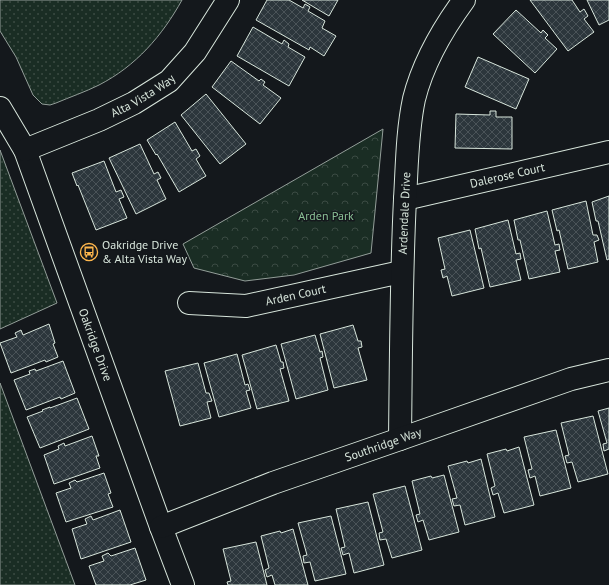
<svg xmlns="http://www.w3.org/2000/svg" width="609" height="585" viewBox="0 0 609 585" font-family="'PT Sans',sans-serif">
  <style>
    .grass { fill: url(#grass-dots); stroke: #939e99 }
    .park { fill: url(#park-crowns); stroke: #939e99 }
    .building { fill: url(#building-cross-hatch); stroke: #d8e6dc }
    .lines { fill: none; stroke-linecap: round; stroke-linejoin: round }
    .minor-casing { stroke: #d8e6dc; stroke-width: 24 }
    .minor { stroke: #14181c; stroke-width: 22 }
    .labels { text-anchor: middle; stroke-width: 3; stroke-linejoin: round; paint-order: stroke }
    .street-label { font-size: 12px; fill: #d8e6dc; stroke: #14181c }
    .park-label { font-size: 12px; fill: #8ac095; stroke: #14181c }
    .poi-label { font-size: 12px; fill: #d8e6dc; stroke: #14181c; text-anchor: start }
  </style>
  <defs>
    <pattern id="grass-dots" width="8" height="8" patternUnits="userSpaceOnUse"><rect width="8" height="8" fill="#1a2d24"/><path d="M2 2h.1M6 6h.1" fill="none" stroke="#3b4b43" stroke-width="1.8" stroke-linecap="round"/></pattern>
    <pattern id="park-crowns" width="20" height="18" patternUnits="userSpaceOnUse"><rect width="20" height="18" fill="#1a2d24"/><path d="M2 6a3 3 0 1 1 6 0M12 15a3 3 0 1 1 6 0" fill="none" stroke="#3b4b43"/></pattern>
    <pattern id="building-cross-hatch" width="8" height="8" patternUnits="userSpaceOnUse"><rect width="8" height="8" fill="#2c363c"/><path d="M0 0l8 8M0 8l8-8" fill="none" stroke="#4a5358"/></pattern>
  </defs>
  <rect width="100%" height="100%" fill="#14181c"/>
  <g class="grass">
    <path d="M 0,0 L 182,0 C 162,36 136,66 99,85 C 85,92 70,97 56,103 L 50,105 L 42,104 L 33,95 L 16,57 L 0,31 Z"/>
    <path d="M 0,150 L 57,303 L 0,329 Z"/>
    <path d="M 0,383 L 75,585 L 0,585 Z"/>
  </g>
  <path class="park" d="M 383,129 L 371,253 L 294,275 L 245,281 L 194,268 L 183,244 Z"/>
  <g class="building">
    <path d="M 267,0 L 289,0 L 303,8 L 305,4 L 310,7 L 308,11 L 325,21 L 322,28 L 336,36 L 324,56 L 310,47 L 309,50 L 256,20 Z"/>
    <path d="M 302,0 L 338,0 L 329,16 Z"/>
    <path d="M 530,0 L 572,0 L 580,12 L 584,9 L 588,16 L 584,19 L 594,32 L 568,51 Z"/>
    <path d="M 587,0 L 609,0 L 609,20 L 599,25 Z"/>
    <path d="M 516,10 L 541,33 L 543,30 L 548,35 L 545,38 L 557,49 L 535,73 L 493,34 Z"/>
    <path d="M 253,27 L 282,44 L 284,40 L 289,44 L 288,47 L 305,57 L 289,86 L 237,56 Z"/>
    <path d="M 478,57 L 529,79 L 516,109 L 465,87 Z"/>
    <path d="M 231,61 L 259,81 L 261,79 L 265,82 L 263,85 L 281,98 L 260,124 L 212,87 Z"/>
    <path d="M 206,94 L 246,144 L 220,164 L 181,115 Z"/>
    <path d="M 490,111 L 496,111 L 496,117 L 512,117 L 512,149 L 455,148 L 456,114 L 490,115 Z"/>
    <path d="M 175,122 L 192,151 L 196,149 L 200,156 L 196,159 L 206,176 L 179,192 L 157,154 L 156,155 L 147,140 Z"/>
    <path d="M 140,144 L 154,174 L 158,172 L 161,178 L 157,180 L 166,199 L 136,214 L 109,158 Z"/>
    <path d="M 104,161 L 116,192 L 121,190 L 124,197 L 119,199 L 127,218 L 96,230 L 78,185 L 77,186 L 72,173 Z"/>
    <path d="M 609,196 L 609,259 L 607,260 L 598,221 L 596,221 L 592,202 Z"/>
    <path d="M 586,201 L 593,235 L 597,235 L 599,240 L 594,242 L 598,262 L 568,269 L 559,230 L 557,231 L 552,210 Z"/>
    <path d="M 547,211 L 555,245 L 559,244 L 560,250 L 555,251 L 560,272 L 529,279 L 520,240 L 518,240 L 514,220 Z"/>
    <path d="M 508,220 L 516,254 L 520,253 L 521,259 L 516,260 L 521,280 L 490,287 L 481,248 L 479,249 L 475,229 Z"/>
    <path d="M 470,230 L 484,288 L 452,296 L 447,276 L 443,278 L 441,270 L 445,269 L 438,238 Z"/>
    <path d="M 49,324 L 55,343 L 53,344 L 58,357 L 46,362 L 45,360 L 11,373 L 0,343 L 17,337 L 15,333 L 21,330 L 23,335 Z"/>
    <path d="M 353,325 L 358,341 L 361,341 L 362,347 L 358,348 L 367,380 L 334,388 L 320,334 Z"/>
    <path d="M 315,335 L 320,352 L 322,351 L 323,357 L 320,358 L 328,390 L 296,399 L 281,344 Z"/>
    <path d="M 276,345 L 281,362 L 283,362 L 284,368 L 280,369 L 289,401 L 257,409 L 242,355 Z"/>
    <path d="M 237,354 L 245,385 L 248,384 L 250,390 L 246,391 L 251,408 L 219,417 L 204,363 Z"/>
    <path d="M 63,361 L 75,393 L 61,399 L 60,397 L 26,410 L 14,380 L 30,374 L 29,371 L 35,369 L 36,371 Z"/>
    <path d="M 198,363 L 206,393 L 209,393 L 212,401 L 207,402 L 211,418 L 180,426 L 165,371 Z"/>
    <path d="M 77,398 L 89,429 L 40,448 L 27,417 L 43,411 L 42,410 L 50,407 L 50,408 Z"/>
    <path d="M 609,408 L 609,449 L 604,451 L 603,444 L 607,443 L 598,411 Z"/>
    <path d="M 593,416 L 608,474 L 578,482 L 572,462 L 567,463 L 565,456 L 569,455 L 561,423 Z"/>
    <path d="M 556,430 L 571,488 L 540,496 L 535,476 L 530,478 L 528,470 L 532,469 L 524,437 Z"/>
    <path d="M 92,436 L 99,456 L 96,456 L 100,468 L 54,484 L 44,455 L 59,449 L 58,446 L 64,443 L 65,446 Z"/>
    <path d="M 519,447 L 534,505 L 504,513 L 498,493 L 493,495 L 491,488 L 495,486 L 487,454 L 506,449 L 507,451 Z"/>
    <path d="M 481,459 L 495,517 L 465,525 L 460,505 L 454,506 L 452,499 L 457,498 L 448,466 L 467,461 L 468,463 Z"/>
    <path d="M 104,473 L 111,493 L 108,494 L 113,507 L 66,522 L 56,493 L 71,488 L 69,483 L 75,480 L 77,482 Z"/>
    <path d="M 444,475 L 459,532 L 429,540 L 423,520 L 418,522 L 416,515 L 420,514 L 412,481 L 431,476 L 432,478 Z"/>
    <path d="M 405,486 L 422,550 L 392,558 L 386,539 L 380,540 L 379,533 L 383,532 L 373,494 Z"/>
    <path d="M 368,502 L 384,565 L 354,573 L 349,553 L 343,555 L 341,548 L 345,547 L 336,509 Z"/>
    <path d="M 120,510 L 131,542 L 81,559 L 72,529 L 87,524 L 85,519 L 91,516 L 93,520 Z"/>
    <path d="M 331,516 L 346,574 L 315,581 L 310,562 L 304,563 L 303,556 L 307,555 L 298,523 Z"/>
    <path d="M 293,529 L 308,585 L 275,585 L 272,575 L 267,577 L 265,570 L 269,568 L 261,536 L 280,531 L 281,533 Z"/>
    <path d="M 256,542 L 267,585 L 228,585 L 227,582 L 231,581 L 223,549 Z"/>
    <path d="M 135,548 L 146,580 L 130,585 L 96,585 L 89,566 L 104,561 L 102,556 L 108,553 L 111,556 Z"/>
  </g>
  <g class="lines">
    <g class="minor-casing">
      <g id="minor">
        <path id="s1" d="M 0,108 L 25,150 L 161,527 L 183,585"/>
        <path id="s2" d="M 25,150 L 99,120 L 134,103 L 169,81 L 195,52 L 228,0"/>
        <path id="s3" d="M 405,199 L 609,152"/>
        <path id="s4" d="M 189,303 L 246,306 L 401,272"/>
        <path id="s5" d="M 400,439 C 401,359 401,279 405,199 C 407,166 407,132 414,99 C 423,63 442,30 464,0"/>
        <path id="s6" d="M 161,527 L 273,483 L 400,439 L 571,379 L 609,370"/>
      </g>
    </g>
    <use href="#minor" class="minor"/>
  </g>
  <defs>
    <g id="bus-ring" transform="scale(0.9)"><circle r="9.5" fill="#14181c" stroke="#ffb74d" stroke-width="1.5"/><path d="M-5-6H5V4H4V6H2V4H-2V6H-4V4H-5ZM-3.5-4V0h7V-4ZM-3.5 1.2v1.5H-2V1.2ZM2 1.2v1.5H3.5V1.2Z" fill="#ffb74d"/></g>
  </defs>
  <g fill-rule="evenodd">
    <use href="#bus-ring" x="89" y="252"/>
  </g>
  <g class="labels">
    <g class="street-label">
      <text dy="4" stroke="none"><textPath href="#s2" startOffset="130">Alta Vista Way</textPath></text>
      <text dy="4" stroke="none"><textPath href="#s3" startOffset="105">Dalerose Court</textPath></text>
      <text dy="4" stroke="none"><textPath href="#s5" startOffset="226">Ardendale Drive</textPath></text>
      <text dy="4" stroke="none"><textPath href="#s4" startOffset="108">Arden Court</textPath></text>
      <text dy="4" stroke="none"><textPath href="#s1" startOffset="256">Oakridge Drive</textPath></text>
      <text dy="4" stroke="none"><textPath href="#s6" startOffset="237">Southridge Way</textPath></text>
    </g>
    <g class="park-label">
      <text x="326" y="220">Arden Park</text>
    </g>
    <g class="poi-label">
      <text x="102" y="249">Oakridge Drive<tspan x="102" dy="14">&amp; Alta Vista Way</tspan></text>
    </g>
  </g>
</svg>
